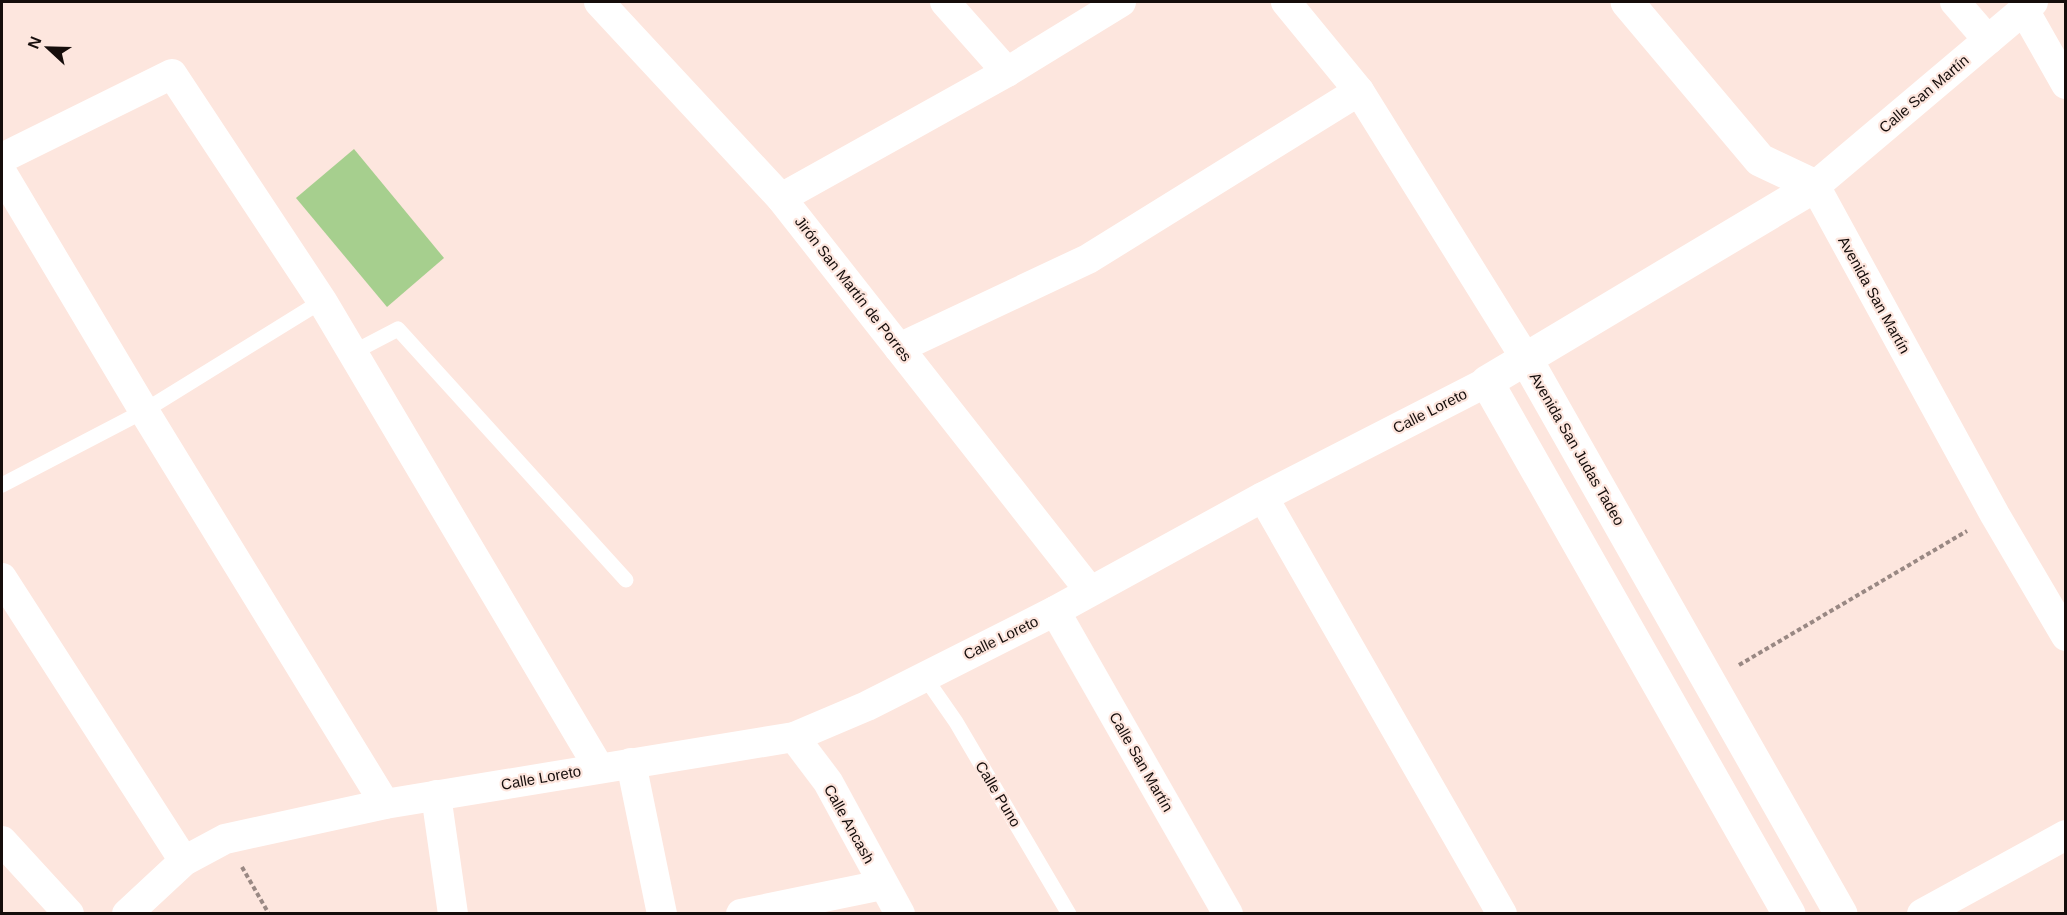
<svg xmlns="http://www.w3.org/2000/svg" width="2067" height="915" viewBox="0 0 2067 915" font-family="Arial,sans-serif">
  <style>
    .green { fill: #a6cf8e }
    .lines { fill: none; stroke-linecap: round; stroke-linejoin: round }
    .path { stroke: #998883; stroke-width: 4; stroke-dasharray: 4.5 3; stroke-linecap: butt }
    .service { stroke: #fff; stroke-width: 15 }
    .minor { stroke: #fff; stroke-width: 30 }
    .tertiary { stroke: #fff; stroke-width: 33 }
    .labels { text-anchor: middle; stroke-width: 4.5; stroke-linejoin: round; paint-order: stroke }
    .street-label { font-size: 15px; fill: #150d0b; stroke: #fde6de }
  </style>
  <rect width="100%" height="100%" fill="#fde6de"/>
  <path class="green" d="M 354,149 L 444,258 L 387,307 L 296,198 Z"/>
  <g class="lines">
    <g class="path">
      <path d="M 1739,665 L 1967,531"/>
      <path d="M 242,867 L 269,914"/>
    </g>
    <g class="service">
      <path d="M 352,353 L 398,329 L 626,580"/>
      <path d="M 2,485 L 144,411 L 322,301"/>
      <path d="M 924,676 L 956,722 L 1069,914"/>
    </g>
    <g class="minor">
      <path d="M 599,2 L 781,198 L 1090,591"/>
      <path d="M 945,2 L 1007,72"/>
      <path d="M 1286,2 L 1359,91 L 1526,359"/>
      <path d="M 1955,2 L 1988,40"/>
      <path d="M 2033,2 L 1815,186 L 1995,515 L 2066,636"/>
      <path d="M 2024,10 L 2066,84"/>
      <path d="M 2,158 L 172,74 L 322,301 L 599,768"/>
      <path d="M 2,173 L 144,411 L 385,804"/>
      <path d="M 781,198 L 1007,72 L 1121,2"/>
      <path d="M 899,348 L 1088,259 L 1359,91"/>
      <path d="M 1263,497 L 1502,914"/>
      <path d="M 2,578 L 184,861"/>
      <path d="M 1055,611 L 1228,914"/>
      <path d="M 794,737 L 828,782 L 900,914"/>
      <path d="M 631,763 L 662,914"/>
      <path d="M 436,795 L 453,914"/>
      <path d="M 2,841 L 69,914"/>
      <path d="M 127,914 L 184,861 L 225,839 L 385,804 L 794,737 L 867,706 L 1055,611 L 1263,497 L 1487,382"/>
      <path d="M 741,914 L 882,885"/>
      <path d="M 1922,914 L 2066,835"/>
    </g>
    <g class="tertiary">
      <path d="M 1627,2 L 1760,160 L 1815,186"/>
      <path d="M 1526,359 L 1841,914"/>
      <path d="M 1789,914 L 1487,382 L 1815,186"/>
    </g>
  </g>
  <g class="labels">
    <g class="street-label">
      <text transform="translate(1924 94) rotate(-40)" y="5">Calle San Martín</text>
      <text transform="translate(853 289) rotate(52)" y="5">Jirón San Martín de Porres</text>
      <text transform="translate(1874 295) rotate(61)" y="5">Avenida San Martín</text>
      <text transform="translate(1430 411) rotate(-27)" y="5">Calle Loreto</text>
      <text transform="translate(1577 449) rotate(60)" y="5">Avenida San Judas Tadeo</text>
      <text transform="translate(1001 638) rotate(-26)" y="5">Calle Loreto</text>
      <text transform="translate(1141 762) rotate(60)" y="5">Calle San Martín</text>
      <text transform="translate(541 778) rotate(-10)" y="5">Calle Loreto</text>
      <text transform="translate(998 794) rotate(59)" y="5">Calle Puno</text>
      <text transform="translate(849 824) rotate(61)" y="5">Calle Ancash</text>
    </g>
  </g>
  <rect width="2067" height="915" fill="none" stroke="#150d0b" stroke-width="6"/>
  <g transform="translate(48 48) rotate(292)" stroke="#fde6de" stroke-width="4.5" paint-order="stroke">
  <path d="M0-4.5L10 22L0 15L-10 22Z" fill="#150d0b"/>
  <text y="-9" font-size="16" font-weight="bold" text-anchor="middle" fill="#150d0b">N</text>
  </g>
</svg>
